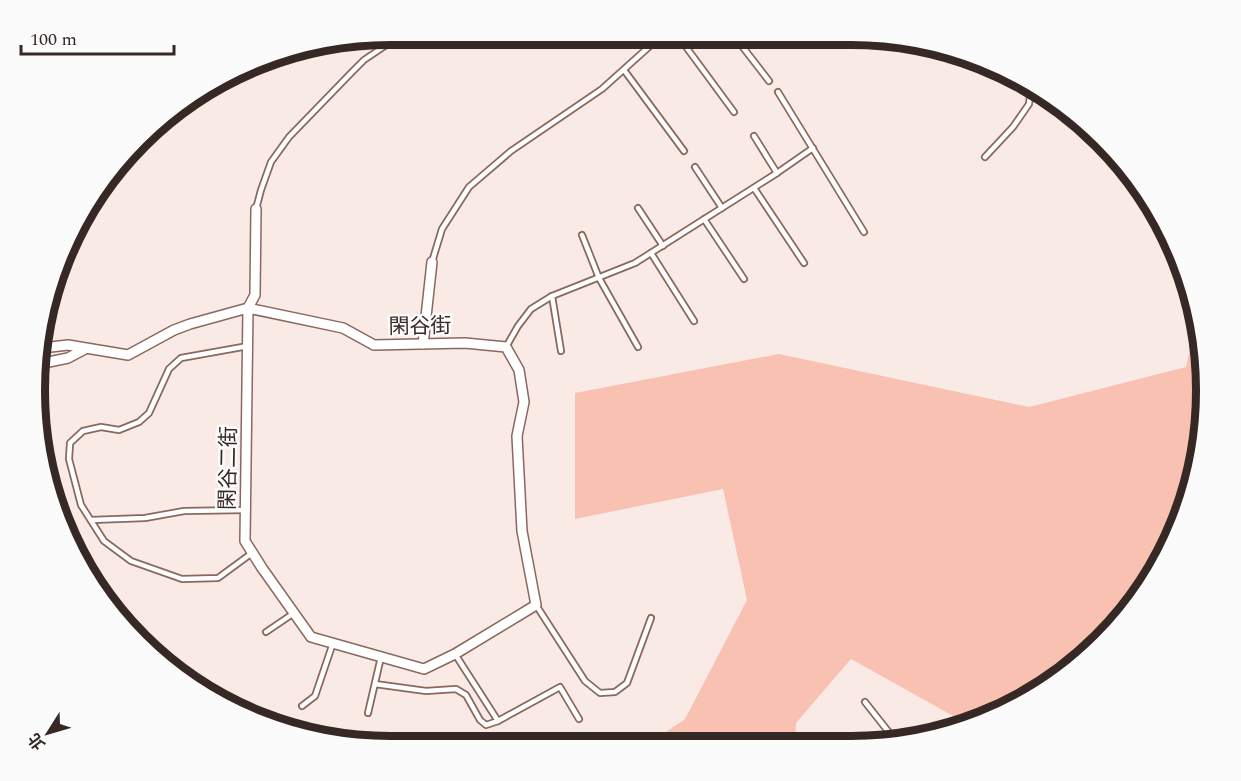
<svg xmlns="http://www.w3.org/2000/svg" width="1241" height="781" viewBox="0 0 1241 781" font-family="Spectral,'Noto Sans TC',serif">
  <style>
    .green { fill: #f8c1b2 }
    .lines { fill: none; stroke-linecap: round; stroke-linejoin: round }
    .service-casing { stroke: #8a685e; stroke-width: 8 }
    .minor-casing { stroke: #8a685e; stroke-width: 12 }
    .service { stroke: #fff; stroke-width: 4.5 }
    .minor { stroke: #fff; stroke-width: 9 }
    .labels { text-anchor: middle; stroke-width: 5; stroke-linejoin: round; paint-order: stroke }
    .street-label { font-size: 21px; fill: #362824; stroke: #fbfbfb }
    .rim { fill: none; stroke: #362824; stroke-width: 8 }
  </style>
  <rect width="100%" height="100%" fill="#faeae6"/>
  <path class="green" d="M 1196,323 L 1203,344 L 1194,483 L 1133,607 L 1085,658 L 1008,710 L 964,722 L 851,659 L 796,723 L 795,745 L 647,745 L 685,719 L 747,600 L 723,489 L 575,519 L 575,393 L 779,354 L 1029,407 L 1186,367 Z"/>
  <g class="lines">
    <g class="service-casing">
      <g id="service">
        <path d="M 678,36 L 734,112"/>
        <path d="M 735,37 L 769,81"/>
        <path d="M 624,70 L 684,151"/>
        <path d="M 778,92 L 864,232"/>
        <path d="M 754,136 L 777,173"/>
        <path d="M 985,157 L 1013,127 L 1029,104 L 1031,87"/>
        <path d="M 695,167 L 722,208"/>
        <path d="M 754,188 L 804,263"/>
        <path d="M 638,208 L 663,246"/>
        <path d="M 256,209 L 261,190 L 271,162 L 289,137 L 352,72 L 364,60 L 401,35"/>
        <path d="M 704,219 L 744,279"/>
        <path d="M 582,235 L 599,278 L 638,347"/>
        <path d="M 651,253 L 694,321"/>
        <path d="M 432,262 L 442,229 L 469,187 L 511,151 L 602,89 L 661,36"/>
        <path d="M 552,296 L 561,351"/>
        <path d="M 248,346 L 181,358 L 169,369 L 149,413 L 139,422 L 119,430 L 101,427 L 83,431 L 70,443 L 69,459 L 81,505 L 104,541 L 131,561 L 182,579 L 218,578 L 252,553"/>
        <path d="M 506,347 L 518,326 L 531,309 L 552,296 L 635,263 L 777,173 L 813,148"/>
        <path d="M 91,520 L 145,518 L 184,511 L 246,510"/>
        <path d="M 536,605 L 585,681 L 600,693 L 615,692 L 627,683 L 651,618"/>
        <path d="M 266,632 L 294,613"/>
        <path d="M 455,654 L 498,721 L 560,687 L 579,719"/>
        <path d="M 375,684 L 426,691 L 456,689 L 466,695 L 480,720 L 486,725 L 498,721"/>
        <path d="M 865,702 L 895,740"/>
        <path d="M 302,706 L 315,696 L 333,643"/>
        <path d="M 368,713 L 381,657"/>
      </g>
    </g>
    <g class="minor-casing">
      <g id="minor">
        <path d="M 423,344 L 432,262"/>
        <path d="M 42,348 L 68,345 L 128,355 L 174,330 L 190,324 L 248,308 L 343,328 L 374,345 L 465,343 L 506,347 L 519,370 L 524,402 L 517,436 L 522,531 L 536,605 L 455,654 L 424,669 L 311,637 L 262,568 L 245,541 L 248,308 L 255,295 L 256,209"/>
        <path d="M 39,364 L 68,358 L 85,349"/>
      </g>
    </g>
    <use href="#service" class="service"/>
    <use href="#minor" class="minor"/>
  </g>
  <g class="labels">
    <g class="street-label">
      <text transform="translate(420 326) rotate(-1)" y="7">閑谷街</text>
      <text transform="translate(228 468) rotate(-89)" y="7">閑谷二街</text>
    </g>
  </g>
  <path d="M0 0H1241V781H0ZM390 45H851A345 345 0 0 1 1196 390V391A345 345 0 0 1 851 736H390A345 345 0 0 1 45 391V390A345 345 0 0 1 390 45Z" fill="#fbfbfb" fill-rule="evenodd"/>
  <path class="rim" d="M390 45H851A345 345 0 0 1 1196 390V391A345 345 0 0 1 851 736H390A345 345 0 0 1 45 391V390A345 345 0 0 1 390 45Z"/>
  <g transform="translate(48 733) rotate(233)" stroke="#fbfbfb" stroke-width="4.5" paint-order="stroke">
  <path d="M0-4.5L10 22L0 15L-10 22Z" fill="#362824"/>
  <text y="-9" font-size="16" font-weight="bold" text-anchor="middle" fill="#362824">北</text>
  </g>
  <path d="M21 45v9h153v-9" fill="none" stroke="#362824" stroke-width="3"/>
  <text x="30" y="45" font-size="18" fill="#362824" stroke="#fbfbfb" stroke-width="4.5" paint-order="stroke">100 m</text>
</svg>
